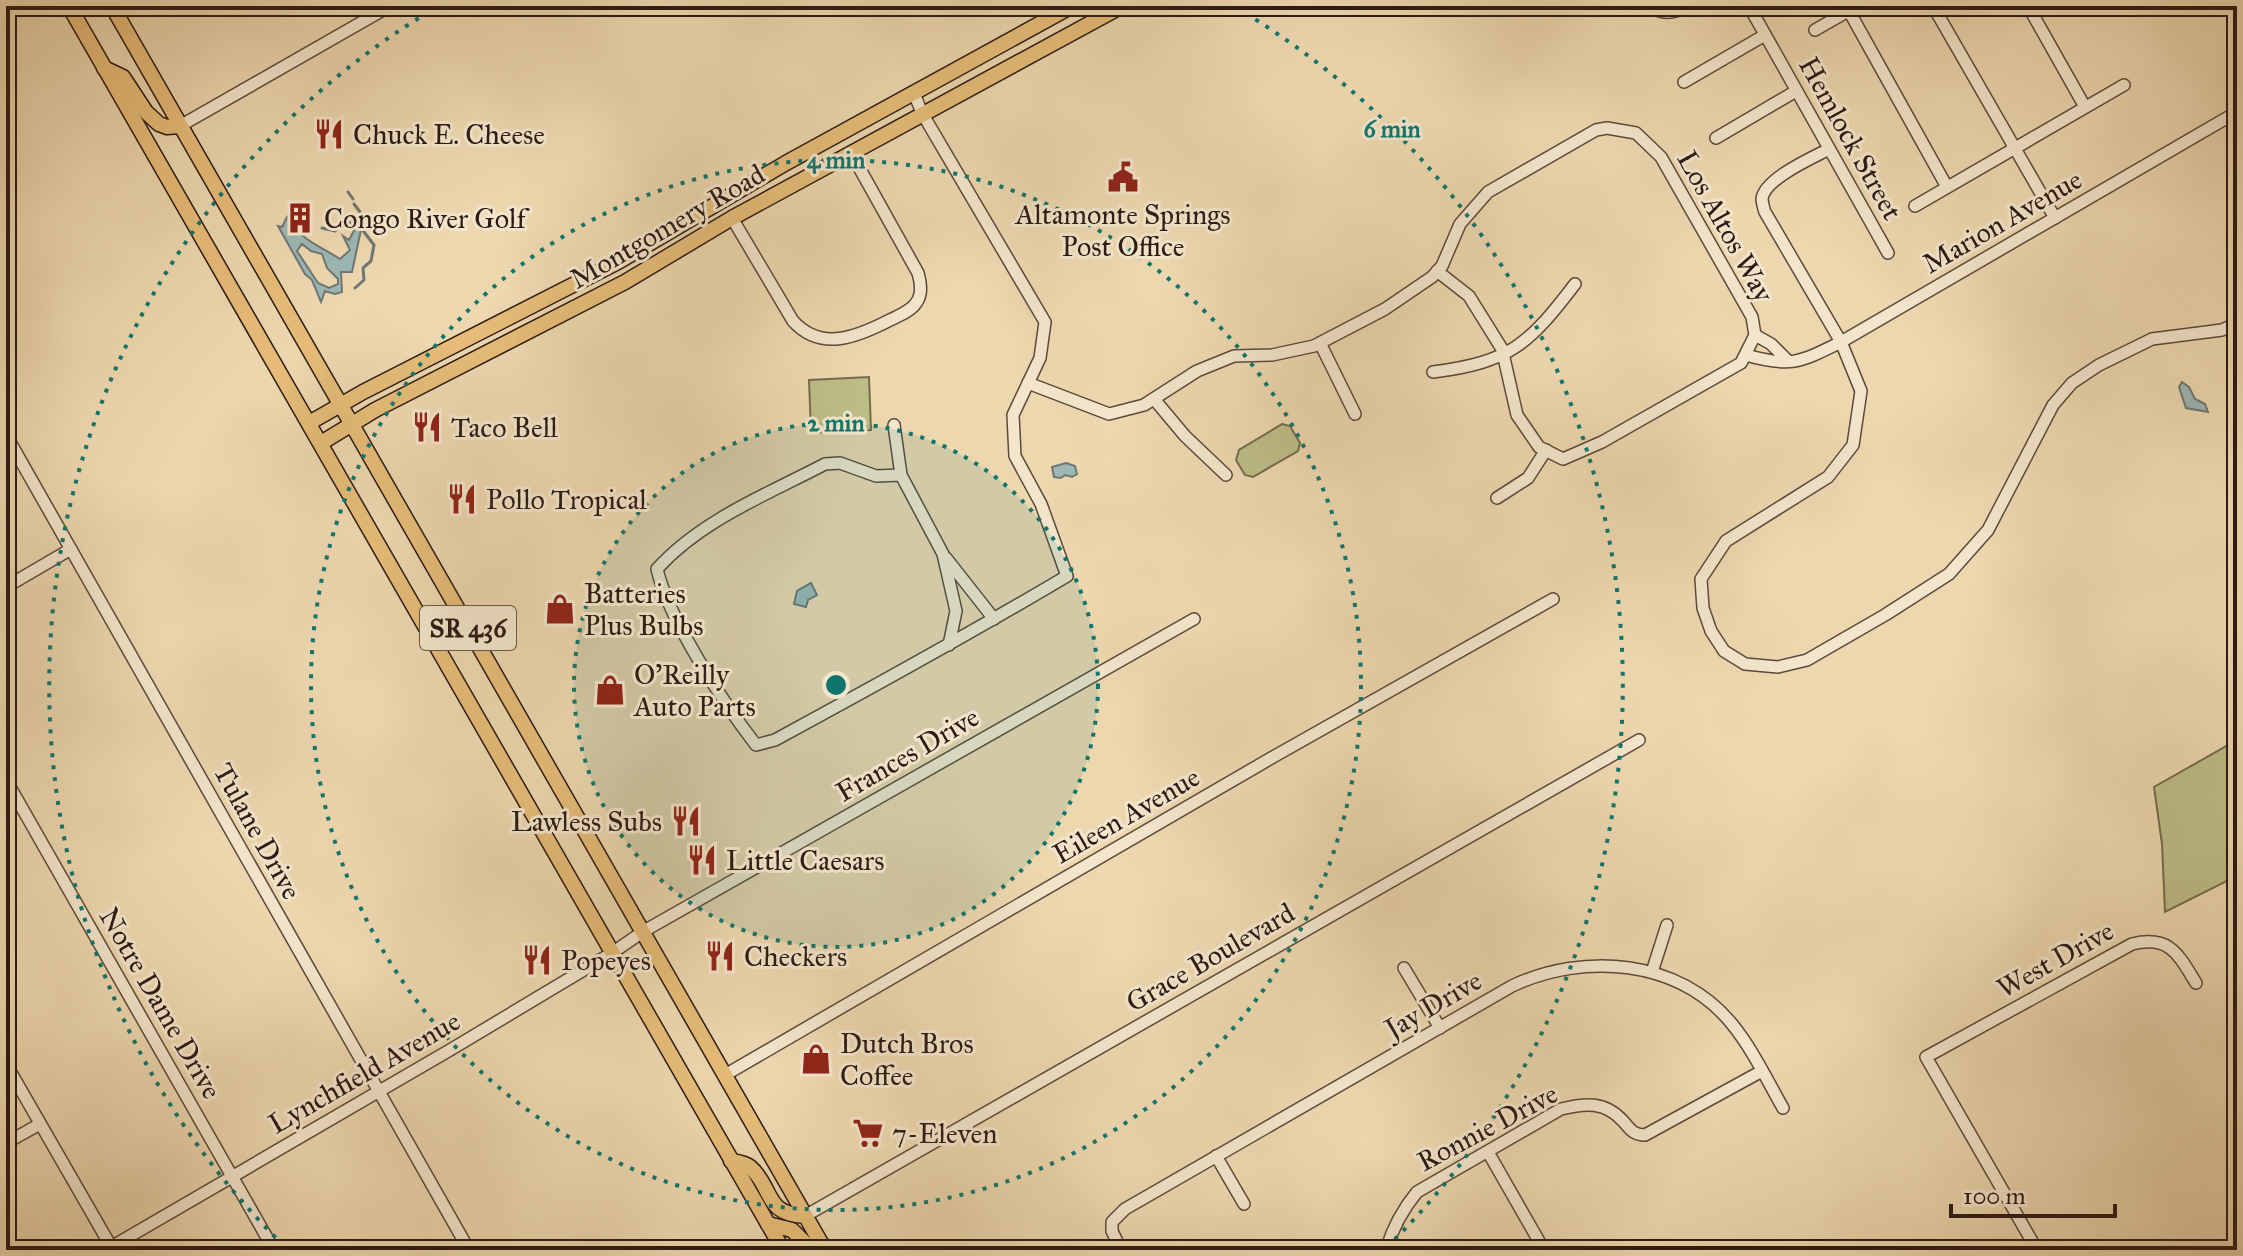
<svg xmlns="http://www.w3.org/2000/svg" width="2243" height="1256" viewBox="0 0 2243 1256" font-family="'IM FELL Great Primer',serif">
  <style>
    .green { fill: #bdbd87; stroke: #746c4e; stroke-width: 2 }
    .water { fill: #9cb7b4; stroke: #6f7874; stroke-width: 2; fill-rule: evenodd }
    .lines { fill: none; stroke-linecap: round; stroke-linejoin: round }
    .stream { stroke: #6f7874; stroke-width: 3 }
    .minor-casing { stroke: #5c493b; stroke-width: 14 }
    .major-casing { stroke: #2c1a14; stroke-width: 17 }
    .minor { stroke: #f3e5cb; stroke-width: 11 }
    .major { stroke: #e6bc78; stroke-width: 14 }
    .ring { fill: none; stroke: #0f766e; stroke-width: 4; stroke-dasharray: 4 8 }
    .labels { text-anchor: middle; stroke-width: 6; stroke-linejoin: round; paint-order: stroke }
    .shield { fill: #f3e5cb; stroke: #68574b; stroke-width: 2 }
    .shield-label { font-size: 26px; font-weight: bold; fill: #2c1a14 }
    .poi-label { font-size: 28px; fill: #2c1a14; stroke: #f3e5cb; text-anchor: start }
    .street-label { font-size: 28px; fill: #2c1a14; stroke: #f3e5cb }
    .centre { fill: #0f766e; stroke: #f3e5cb; stroke-width: 4 }
    .ring-label { font-size: 24px; text-anchor: middle; font-weight: bold; fill: #0f766e; stroke: #f3e5cb; stroke-width: 6; stroke-linejoin: round; paint-order: stroke }
  </style>
  <rect width="100%" height="100%" fill="#edd7af"/>
  <filter id="stains"><feTurbulence type="fractalNoise" baseFrequency=".0025" numOctaves="4"/><feColorMatrix values="0 0 0 0 .2 0 0 0 0 .09 0 0 0 0 .02 0 0 0 .5 -.17"/></filter>
  <radialGradient id="worn" r=".72"><stop offset=".6" stop-color="#630" stop-opacity="0"/><stop offset="1" stop-color="#630" stop-opacity=".3"/></radialGradient>
  <g class="green">
    <path d="M 869,377 L 871,430 L 811,433 L 809,380 Z"/>
    <path d="M 1282,424 L 1290,426 L 1300,443 L 1298,451 L 1253,477 L 1245,475 L 1236,460 L 1239,450 Z"/>
    <path d="M 2237,740 L 2237,876 L 2165,912 L 2162,844 L 2154,787 Z"/>
  </g>
  <g class="water">
    <path d="M 287,217 C 303,242 317,244 340,259 L 350,250 L 343,236 L 349,240 L 358,223 L 362,225 L 352,272 L 341,272 L 342,292 L 335,294 L 325,291 L 321,302 L 312,280 L 305,274 L 278,226 L 282,227 ZM 302,244 L 311,251 L 322,254 L 327,268 L 338,279 L 338,284 L 329,288 L 318,283 L 297,251 Z"/>
    <path d="M 2182,382 L 2189,387 L 2195,399 L 2205,404 L 2208,412 L 2186,408 L 2179,387 Z"/>
    <path d="M 1066,463 L 1075,466 L 1077,474 L 1072,477 L 1065,475 L 1061,478 L 1054,477 L 1052,467 Z"/>
    <path d="M 811,583 L 817,595 L 808,600 L 806,607 L 794,604 L 797,591 Z"/>
  </g>
  <g class="lines">
    <g class="stream">
      <path d="M 348,192 L 353,199"/>
      <path d="M 354,204 L 363,216"/>
      <path d="M 322,228 L 335,231 L 343,222 L 358,223"/>
      <path d="M 355,288 L 364,280 L 363,268 L 371,261 L 374,245 L 361,228 L 365,225 L 365,218"/>
    </g>
    <g class="minor-casing">
      <g id="minor">
        <path d="M 1649,6 C 1662,15 1674,14 1688,6"/>
        <path d="M 1749,6 L 1888,253"/>
        <path d="M 1933,6 L 2055,218"/>
        <path d="M 2028,6 L 2085,107"/>
        <path d="M 1849,11 L 1947,187"/>
        <path d="M 1815,30 L 1857,6"/>
        <path d="M 1684,82 L 1765,35"/>
        <path d="M 914,93 L 922,113 L 1045,322 L 1040,358 L 1013,415 L 1015,456 L 1041,504 L 1067,576 C 971,633 873,687 775,740 L 756,745 C 724,704 668,618 657,569 C 701,520 768,494 825,464 L 840,463 L 876,476 L 901,475 L 943,554 L 956,611 L 949,645"/>
        <path d="M 180,126 L 390,6"/>
        <path d="M 1716,138 L 1796,91"/>
        <path d="M 1829,149 C 1812,158 1764,179 1762,199 C 1762,201 1764,210 1765,212 L 1841,342 L 1861,391 L 1853,445 L 1828,477 L 1726,541 L 1701,579 L 1703,608 L 1711,631 L 1724,651 L 1745,664 L 1778,667 L 1807,660 L 1885,615 L 1949,574 L 1988,530 L 2053,405 L 2072,383 L 2099,365 L 2152,339 L 2222,330 L 2237,323"/>
        <path d="M 1915,206 L 2124,85"/>
        <path d="M 732,218 L 793,321 C 821,352 857,337 890,320 C 898,316 911,311 916,303 C 923,294 921,283 918,273 L 851,153"/>
        <path d="M 1755,335 L 1771,344 L 1788,361"/>
        <path d="M 1320,343 L 1355,414"/>
        <path d="M 1746,355 C 1791,368 1801,362 1841,342 L 2237,112"/>
        <path d="M 1433,372 C 1511,362 1529,344 1575,284"/>
        <path d="M 1028,383 L 1109,414 L 1144,405 L 1197,371 L 1234,356 L 1272,355 L 1314,346 L 1385,309 L 1432,277 L 1442,266 L 1460,224 L 1488,192 L 1596,130 L 1607,128 L 1636,133 L 1661,157 L 1752,317 L 1755,335 L 1741,363 L 1602,442 L 1563,459 L 1539,447 L 1517,415 L 1502,349 L 1469,296 L 1437,271"/>
        <path d="M 1154,399 L 1185,436 L 1226,475"/>
        <path d="M 894,425 L 901,475"/>
        <path d="M 6,435 L 469,1250"/>
        <path d="M 1497,498 L 1528,478 L 1546,450"/>
        <path d="M 946,558 L 994,619"/>
        <path d="M 6,587 L 71,549"/>
        <path d="M 6,780 L 274,1250"/>
        <path d="M 1404,968 L 1440,1028"/>
        <path d="M 1652,972 L 1667,925"/>
        <path d="M 6,1064 L 113,1250"/>
        <path d="M 725,1075 L 1273,757 L 1553,599"/>
        <path d="M 6,1143 L 40,1124"/>
        <path d="M 1488,1152 L 1544,1250"/>
        <path d="M 1216,1156 L 1244,1204"/>
        <path d="M 805,1216 L 1639,740"/>
        <path d="M 106,1250 L 450,1050 L 612,953 L 644,931 L 1194,619"/>
        <path d="M 1121,1250 L 1112,1231 L 1112,1222 L 1125,1209 L 1512,986 C 1584,952 1679,959 1732,1024 C 1753,1050 1767,1080 1783,1108"/>
        <path d="M 1386,1250 C 1393,1227 1402,1210 1417,1192 L 1561,1109 C 1585,1103 1605,1101 1623,1121 C 1630,1129 1633,1135 1645,1135 L 1762,1071"/>
        <path d="M 2037,1250 L 1926,1057 L 2132,944 C 2170,935 2178,954 2196,983"/>
      </g>
    </g>
    <g class="major-casing">
      <g id="major">
        <path d="M 69,6 L 783,1250"/>
        <path d="M 112,6 L 825,1250"/>
        <path d="M 104,68 L 123,77 L 146,112 L 159,124 L 167,127 L 180,126"/>
        <path d="M 309,423 L 363,392 L 618,262 L 786,163 L 1072,6"/>
        <path d="M 321,443 L 375,410 L 625,282 L 732,218 L 1122,6"/>
        <path d="M 731,1161 C 737,1162 745,1163 750,1167 C 774,1188 763,1214 805,1216"/>
        <path d="M 768,1224 L 792,1230 L 812,1250"/>
      </g>
    </g>
    <use href="#minor" class="minor"/>
    <use href="#major" class="major"/>
  </g>
  <circle cx="836" cy="685" r="262" fill="#0f766e" fill-opacity=".12"/>
  <g class="ring">
    <circle cx="836" cy="685" r="262"/>
    <circle cx="836" cy="685" r="525"/>
    <path d="M284 1246A787 787 0 0 1 437 7M1235 7A787 787 0 0 1 1388 1246"/>
  </g>
  <defs>
    <g id="restaurant-bare" transform="scale(2.4)"><path d="M-5-6h1v4h1v-4h1v4h1v-4h1v5L-1.5 .5V6h-2V.5L-5-1ZM5-6V6H3V1.5H1.5Q1.5-4 5-6Z" fill="#8f2418" stroke="#f3e5cb" stroke-width="2.5" paint-order="stroke"/></g>
    <g id="civic-bare" transform="scale(2.4)"><path d="M-.6-6.5H3V-4.5H.6V-3L4-1V1h2V6H-6V1h2V-1L-.6-3ZM-1.2 2.5V6h2.4V2.5Z" fill="#8f2418" stroke="#f3e5cb" stroke-width="2.5" paint-order="stroke"/></g>
    <g id="building-bare" transform="scale(2.4)"><path d="M-4-6H4V6H1V3H-1V6H-4ZM-2.5-4.3h1.7v1.8h-1.7ZM.8-4.3h1.7v1.8H.8ZM-2.5-1h1.7V.8h-1.7ZM.8-1h1.7V.8H.8Z" fill="#8f2418" stroke="#f3e5cb" stroke-width="2.5" paint-order="stroke"/></g>
    <g id="shop-bare" transform="scale(2.4)"><path d="M-5-2.5h2.3a2.7 3.5 0 0 1 5.4 0H5L5.5 6h-11ZM-1.5-2.5h3a1.5 2.3 0 0 0-3 0Z" fill="#8f2418" stroke="#f3e5cb" stroke-width="2.5" paint-order="stroke"/></g>
    <g id="supermarket-bare" transform="scale(2.4)"><path d="M-6-5.5h2.5l.6 2H6L4.5 2H-2.5L-4.4-4H-6ZM-1.5 3.2a1.3 1.3 0 1 0 .1 0ZM3 3.2a1.3 1.3 0 1 0 .1 0Z" fill="#8f2418" stroke="#f3e5cb" stroke-width="2.5" paint-order="stroke"/></g>
  </defs>
  <g fill-rule="evenodd">
    <use href="#restaurant-bare" x="329" y="134"/>
    <use href="#civic-bare" x="1123" y="177"/>
    <use href="#building-bare" x="300" y="218"/>
    <use href="#restaurant-bare" x="427" y="427"/>
    <use href="#restaurant-bare" x="462" y="499"/>
    <use href="#shop-bare" x="560" y="609"/>
    <use href="#shop-bare" x="610" y="690"/>
    <use href="#restaurant-bare" x="686" y="821"/>
    <use href="#restaurant-bare" x="702" y="860"/>
    <use href="#restaurant-bare" x="720" y="956"/>
    <use href="#restaurant-bare" x="537" y="960"/>
    <use href="#shop-bare" x="816" y="1059"/>
    <use href="#supermarket-bare" x="868" y="1133"/>
  </g>
  <g class="labels">
    <rect class="shield" x="420" y="606" width="96" height="44" rx="6"/>
    <g class="shield-label">
      <text x="468" y="637">SR 436</text>
    </g>
    <g class="poi-label">
      <text x="353" y="144">Chuck E. Cheese</text>
      <text x="1123" y="224" text-anchor="middle">Altamonte Springs<tspan x="1123" dy="32">Post Office</tspan></text>
      <text x="324" y="228">Congo River Golf</text>
      <text x="451" y="437">Taco Bell</text>
      <text x="486" y="509">Pollo Tropical</text>
      <text x="584" y="603">Batteries<tspan x="584" dy="32">Plus Bulbs</tspan></text>
      <text x="634" y="684">O'Reilly<tspan x="634" dy="32">Auto Parts</tspan></text>
      <text x="662" y="831" text-anchor="end">Lawless Subs</text>
      <text x="726" y="870">Little Caesars</text>
      <text x="744" y="966">Checkers</text>
      <text x="561" y="970">Popeyes</text>
      <text x="840" y="1053">Dutch Bros<tspan x="840" dy="32">Coffee</tspan></text>
      <text x="892" y="1143">7-Eleven</text>
    </g>
    <g class="street-label">
      <text transform="translate(1851 138) rotate(61)" y="10">Hemlock Street</text>
      <text transform="translate(2002 221) rotate(-30)" y="10">Marion Avenue</text>
      <text transform="translate(667 226) rotate(-30)" y="10">Montgomery Road</text>
      <text transform="translate(1726 226) rotate(61)" y="10">Los Altos Way</text>
      <text transform="translate(907 754) rotate(-30)" y="10">Frances Drive</text>
      <text transform="translate(1126 815) rotate(-30)" y="10">Eileen Avenue</text>
      <text transform="translate(258 831) rotate(61)" y="10">Tulane Drive</text>
      <text transform="translate(1210 957) rotate(-30)" y="10">Grace Boulevard</text>
      <text transform="translate(2055 959) rotate(-29)" y="10">West Drive</text>
      <text transform="translate(161 1003) rotate(60)" y="10">Notre Dame Drive</text>
      <text transform="translate(1433 1004) rotate(-30)" y="10">Jay Drive</text>
      <text transform="translate(364 1072) rotate(-30)" y="10">Lynchfield Avenue</text>
      <text transform="translate(1487 1127) rotate(-28)" y="10">Ronnie Drive</text>
    </g>
  </g>
  <circle cx="836" cy="685" r="12" class="centre"/>
  <g class="ring-label">
    <text x="1392" y="137">6 min</text>
    <text x="836" y="168">4 min</text>
    <text x="836" y="431">2 min</text>
  </g>
  <rect width="2243" height="1256" fill="none" stroke="#edd7af" stroke-width="32"/>
  <rect x="8" y="8" width="2227" height="1240" fill="none" stroke="#2c1a14" stroke-width="4"/>
  <rect x="16" y="16" width="2211" height="1224" fill="none" stroke="#2c1a14" stroke-width="2"/>
  <path d="M1951 1204v12h164v-12" fill="none" stroke="#2c1a14" stroke-width="4"/>
  <text x="1963" y="1204" font-size="24" fill="#2c1a14" stroke="#f3e5cb" stroke-width="6" paint-order="stroke">100 m</text>
  <rect width="100%" height="100%" filter="url(#stains)"/>
  <rect width="100%" height="100%" fill="url(#worn)"/>
</svg>
